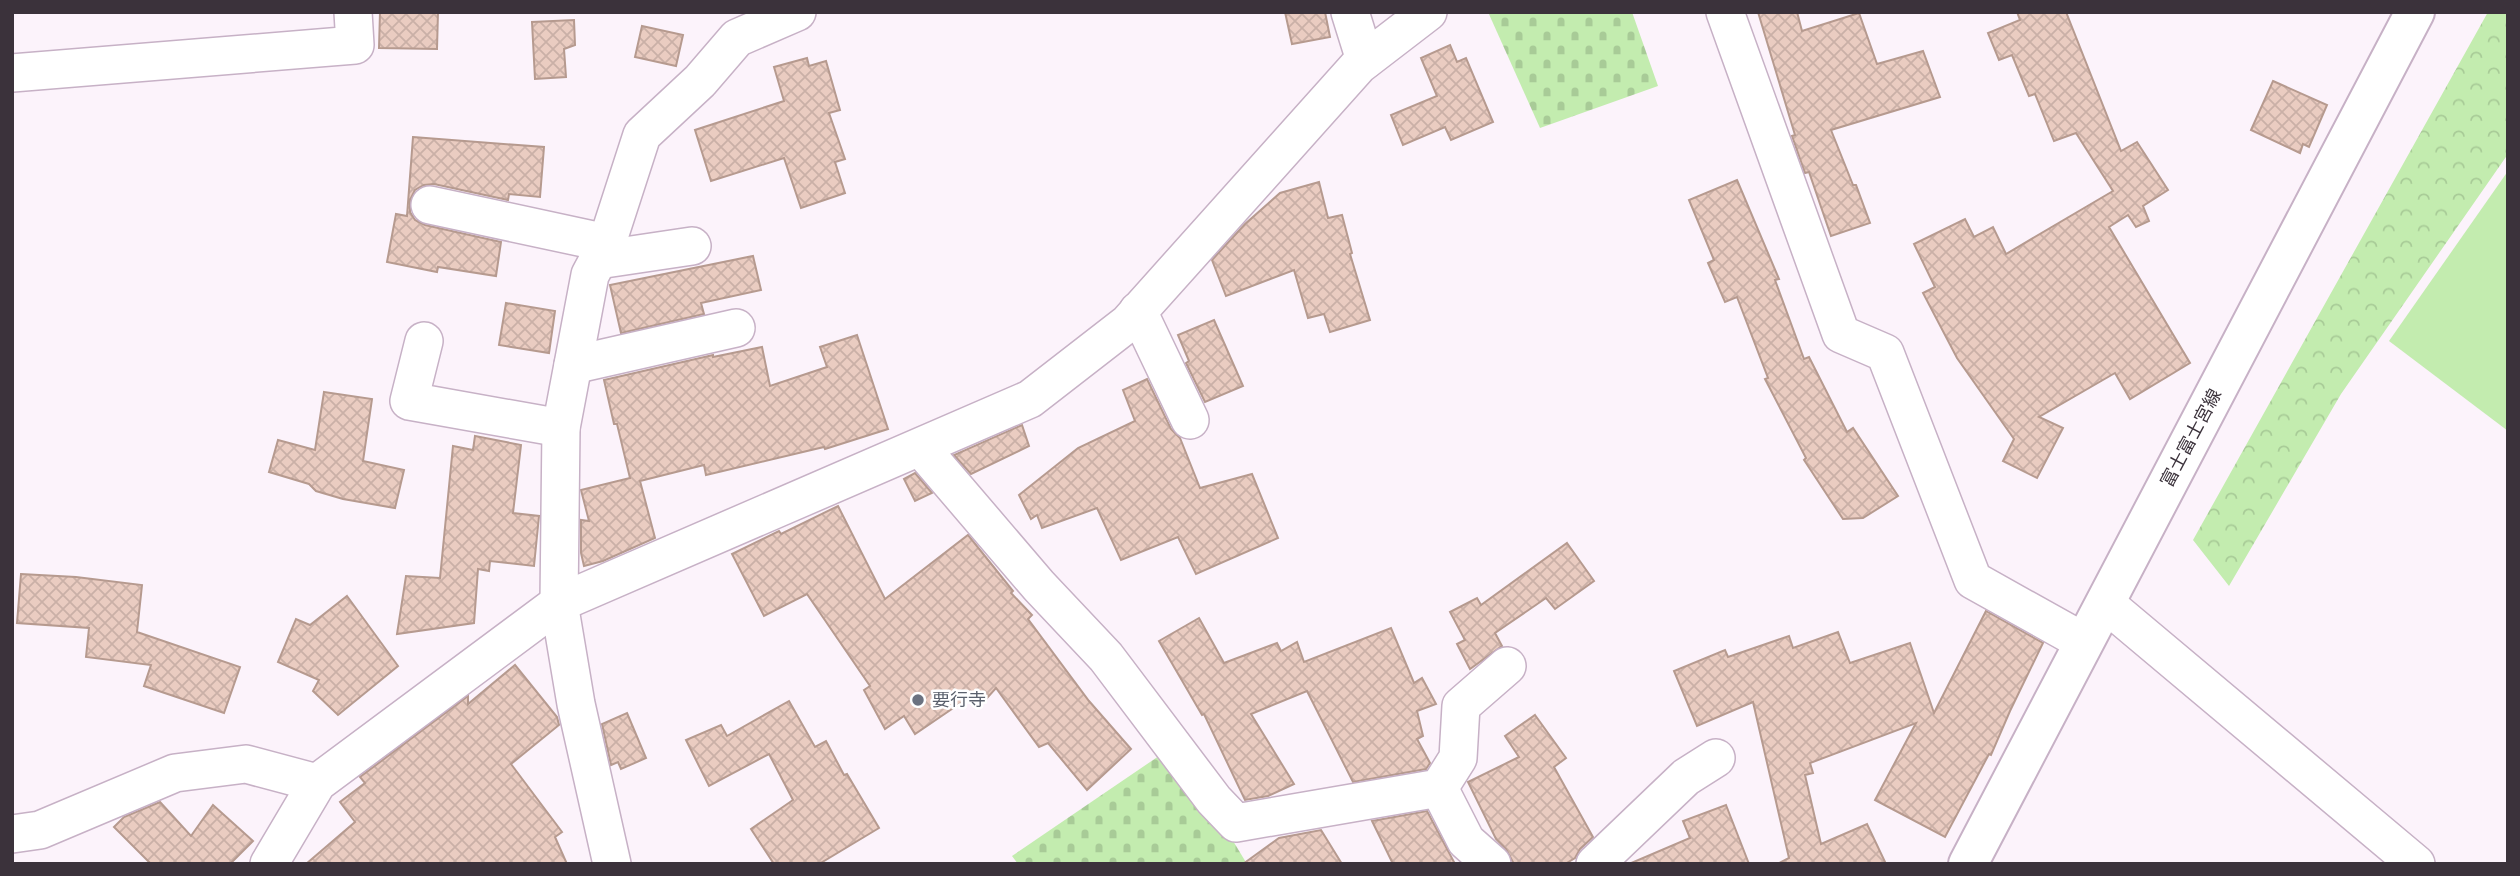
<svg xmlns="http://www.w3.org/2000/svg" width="2520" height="876" viewBox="0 0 2520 876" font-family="Literata,'Noto Sans JP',serif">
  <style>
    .forest { fill: url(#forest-crowns) }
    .cemetery { fill: url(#cemetery-stones) }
    .pitch { fill: #c3ecaf }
    .building { fill: url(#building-cross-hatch); stroke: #b69a8f; stroke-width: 2 }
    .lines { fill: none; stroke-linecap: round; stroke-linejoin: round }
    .minor-casing { stroke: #c7b1c6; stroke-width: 40 }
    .secondary-casing { stroke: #c7b1c6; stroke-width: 42 }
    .minor { stroke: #fff; stroke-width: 37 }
    .secondary { stroke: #fff; stroke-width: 38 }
    .worship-dot { fill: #6b7280; stroke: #fff; stroke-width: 2.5 }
    .labels { text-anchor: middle; stroke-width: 5; stroke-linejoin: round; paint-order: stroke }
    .street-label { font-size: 18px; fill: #3b323b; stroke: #fff }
    .worship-label { font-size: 18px; fill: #5b616d; stroke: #fff; text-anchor: start }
  </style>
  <defs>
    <pattern id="forest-crowns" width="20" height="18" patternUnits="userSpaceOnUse" patternTransform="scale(1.75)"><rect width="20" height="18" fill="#c3ecaf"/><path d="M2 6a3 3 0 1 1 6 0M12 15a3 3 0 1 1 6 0" fill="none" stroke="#a8cb97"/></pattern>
    <pattern id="cemetery-stones" width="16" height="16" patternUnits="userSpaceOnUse" patternTransform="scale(1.75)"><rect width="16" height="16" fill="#c3ecaf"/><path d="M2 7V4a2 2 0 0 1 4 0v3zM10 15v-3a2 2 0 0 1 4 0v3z" fill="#a8cb97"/></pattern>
    <pattern id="building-cross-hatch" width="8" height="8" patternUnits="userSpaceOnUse" patternTransform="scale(1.75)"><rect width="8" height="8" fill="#eaccc1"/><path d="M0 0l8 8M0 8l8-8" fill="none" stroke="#cab0a7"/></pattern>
  </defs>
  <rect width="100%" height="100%" fill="#fcf3fb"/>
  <path class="forest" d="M 2488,12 L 2508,12 L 2508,154 L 2341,394 L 2229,586 L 2193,540 Z"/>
  <g class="cemetery">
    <path d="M 1488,12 L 1632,12 L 1658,86 L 1540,128 Z"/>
    <path d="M 1175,745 L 1247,864 L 1018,864 L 1012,856 Z"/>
  </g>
  <path class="pitch" d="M 2508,171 L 2508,431 L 2389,341 Z"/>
  <g class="building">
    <path d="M 380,12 L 438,12 L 437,49 L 379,48 Z"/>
    <path d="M 1285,12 L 1325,12 L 1330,37 L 1292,44 Z"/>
    <path d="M 1758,12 L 1797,12 L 1802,31 L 1859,13 L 1877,64 L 1923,51 L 1940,97 L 1831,130 L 1853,185 L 1856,185 L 1870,223 L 1831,236 L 1809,172 L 1805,173 L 1792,136 L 1795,135 Z"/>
    <path d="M 2017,12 L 2066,12 L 2121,151 L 2137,142 L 2168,190 L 2143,206 L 2149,221 L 2136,227 L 2128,215 L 2109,227 L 2190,363 L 2130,399 L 2115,373 L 2039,417 L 2063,428 L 2037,478 L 2003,461 L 2014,439 L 1957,358 L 1923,293 L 1935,287 L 1914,244 L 1965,219 L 1974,237 L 1993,227 L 2006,254 L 2113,191 L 2076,133 L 2054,141 L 2035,94 L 2029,96 L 2012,55 L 1999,60 L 1988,33 L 2020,20 Z"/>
    <path d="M 574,20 L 575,45 L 564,49 L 566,77 L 535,79 L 532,22 Z"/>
    <path d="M 642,26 L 683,35 L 676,66 L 635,57 Z"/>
    <path d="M 1450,45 L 1457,62 L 1466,58 L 1493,122 L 1451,140 L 1445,127 L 1403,145 L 1391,115 L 1437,96 L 1421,58 Z"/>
    <path d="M 807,58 L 809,66 L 826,61 L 840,110 L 829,113 L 845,159 L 835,162 L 845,193 L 801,208 L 784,158 L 711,181 L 695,130 L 784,101 L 774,67 Z"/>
    <path d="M 2273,81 L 2327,105 L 2309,147 L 2303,144 L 2300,153 L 2251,130 Z"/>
    <path d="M 413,137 L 544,147 L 540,197 L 509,194 L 508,200 L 434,184 L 424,185 L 415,190 L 410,200 L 410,212 L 415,220 L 425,225 L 501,242 L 496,276 L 438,267 L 437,272 L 387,262 L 396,214 L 407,216 Z"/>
    <path d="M 1737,180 L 1779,279 L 1775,280 L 1804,359 L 1809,357 L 1847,432 L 1853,428 L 1898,496 L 1863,518 L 1843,519 L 1804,460 L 1806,458 L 1765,379 L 1768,378 L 1737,297 L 1725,302 L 1708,263 L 1714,260 L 1689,200 Z"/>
    <path d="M 1319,182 L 1328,218 L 1342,215 L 1352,253 L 1350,254 L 1370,320 L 1330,332 L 1324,314 L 1308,318 L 1294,270 L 1226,296 L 1212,260 L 1245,224 L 1280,193 Z"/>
    <path d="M 753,256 L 761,290 L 701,303 L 704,314 L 621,333 L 610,285 Z"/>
    <path d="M 506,303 L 555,311 L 549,353 L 499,345 Z"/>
    <path d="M 1214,320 L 1243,386 L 1205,402 L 1186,363 L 1189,361 L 1178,335 Z"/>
    <path d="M 857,335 L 888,429 L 825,449 L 824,447 L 706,475 L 704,465 L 640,481 L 655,538 L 603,561 L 584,566 L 581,553 L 581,520 L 589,521 L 581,490 L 630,478 L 617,424 L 614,424 L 604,380 L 713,355 L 713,357 L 762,347 L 770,386 L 827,367 L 820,347 Z"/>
    <path d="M 1147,379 L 1171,429 L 1180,438 L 1200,488 L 1252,474 L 1278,538 L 1196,574 L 1178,537 L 1121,560 L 1097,508 L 1042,528 L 1037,515 L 1031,519 L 1019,495 L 1078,448 L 1135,421 L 1123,390 Z"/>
    <path d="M 324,392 L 372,399 L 363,461 L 404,470 L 395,508 L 343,499 L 316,491 L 309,484 L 269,472 L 278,440 L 315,450 Z"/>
    <path d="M 1022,425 L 1029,446 L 971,474 L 954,455 Z"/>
    <path d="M 475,436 L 521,445 L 513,513 L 539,516 L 534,566 L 490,561 L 489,571 L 478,569 L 474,623 L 397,634 L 406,576 L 440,578 L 453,446 L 473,450 Z"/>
    <path d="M 915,473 L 932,493 L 915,501 L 904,479 Z"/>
    <path d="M 838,506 L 885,599 L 968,535 L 1013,591 L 1011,593 L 1032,615 L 1028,619 L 1089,701 L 1131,749 L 1087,790 L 1048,743 L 1039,747 L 996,688 L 979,707 L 971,696 L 915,734 L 904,716 L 885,729 L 864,690 L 870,686 L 807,594 L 764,616 L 732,554 L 779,531 L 781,534 Z"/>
    <path d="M 1567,543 L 1594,581 L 1555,609 L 1546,598 L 1495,633 L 1502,646 L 1470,669 L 1457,644 L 1465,640 L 1450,612 L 1477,598 L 1481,605 Z"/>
    <path d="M 21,574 L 76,577 L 142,585 L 137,632 L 240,667 L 224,713 L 144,686 L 151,665 L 86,657 L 89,628 L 17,623 Z"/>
    <path d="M 347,596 L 398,666 L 338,715 L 313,691 L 319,680 L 278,662 L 296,619 L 310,625 Z"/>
    <path d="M 1986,611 L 2043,643 L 2010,711 L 1991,755 L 1989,754 L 1945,837 L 1875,800 L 1916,723 L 1810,763 L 1813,773 L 1805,775 L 1821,844 L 1867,824 L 1886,864 L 1777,864 L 1789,858 L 1753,702 L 1697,726 L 1674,671 L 1725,650 L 1728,657 L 1789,636 L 1793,648 L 1838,632 L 1850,663 L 1910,643 L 1934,713 Z"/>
    <path d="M 1199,618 L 1224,663 L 1277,643 L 1281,651 L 1297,642 L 1304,662 L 1391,628 L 1414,683 L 1422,678 L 1436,704 L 1417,711 L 1423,736 L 1417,739 L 1430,763 L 1426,769 L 1353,782 L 1307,691 L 1251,714 L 1294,784 L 1268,796 L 1245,800 L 1204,714 L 1202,715 L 1159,641 Z"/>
    <path d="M 515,665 L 557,717 L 559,725 L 511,764 L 562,832 L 555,837 L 567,864 L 306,864 L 355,822 L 340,802 L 365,783 L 360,777 L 468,696 L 468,704 Z"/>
    <path d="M 789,701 L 815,747 L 826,741 L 844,775 L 847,774 L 879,828 L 819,864 L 774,864 L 751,829 L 793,800 L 769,754 L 709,786 L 686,740 L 721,725 L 727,736 Z"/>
    <path d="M 627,713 L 646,758 L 621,769 L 618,762 L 611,765 L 602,724 Z"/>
    <path d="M 1535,715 L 1566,758 L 1554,767 L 1593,837 L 1580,849 L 1575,858 L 1565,864 L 1514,864 L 1506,849 L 1496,839 L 1468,782 L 1519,757 L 1505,736 Z"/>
    <path d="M 160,802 L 191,836 L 213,805 L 253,841 L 230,864 L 151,864 L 114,827 L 124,817 Z"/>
    <path d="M 1726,805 L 1749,864 L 1629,864 L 1690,838 L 1683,821 Z"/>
    <path d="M 1427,811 L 1455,864 L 1393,864 L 1372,821 Z"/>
    <path d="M 1321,830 L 1342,864 L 1243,864 L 1279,838 Z"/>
  </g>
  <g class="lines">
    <g class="minor-casing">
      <g id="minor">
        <path d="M 1350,12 L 1365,60"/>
        <path d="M 1725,12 L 1841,334 L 1885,353 L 1973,580 L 2084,642"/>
        <path d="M 12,73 L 355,45 L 353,12"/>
        <path d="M 430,205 L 607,243"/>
        <path d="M 598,260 L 692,246"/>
        <path d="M 1138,311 L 1190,420"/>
        <path d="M 424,341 L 409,401 L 561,428"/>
        <path d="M 573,365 L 736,328"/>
        <path d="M 921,448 L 1039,586 L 1106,657 L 1214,800 L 1236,823 L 1439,788 L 1458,758 L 1461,706 L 1507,666"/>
        <path d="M 2105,603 L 2416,864"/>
        <path d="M 1439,788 L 1466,841 L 1492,864"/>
        <path d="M 12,834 L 40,830 L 175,773 L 246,764 L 317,783"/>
        <path d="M 269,864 L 317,783 L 559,603 L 1030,399 L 1128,323 L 1359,65 L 1428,12"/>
        <path d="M 612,864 L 576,704 L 559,603 L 561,428 L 590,275 L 607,243 L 642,135 L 700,81 L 737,38 L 797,12"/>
        <path d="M 1595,864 L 1686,777 L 1716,758"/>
      </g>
    </g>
    <g class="secondary-casing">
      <path id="secondary" d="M 1968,864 L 2415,12"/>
    </g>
    <use href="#minor" class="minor"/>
    <use href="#secondary" class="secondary"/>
  </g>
  <circle class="worship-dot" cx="918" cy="700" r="7"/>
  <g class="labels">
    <g class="street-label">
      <text transform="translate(2191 438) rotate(-62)" y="6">富士富士宮線</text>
    </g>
    <g class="worship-label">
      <text x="932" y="706">要行寺</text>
    </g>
  </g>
  <rect width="2520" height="876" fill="none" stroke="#3b323b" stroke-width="28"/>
</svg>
